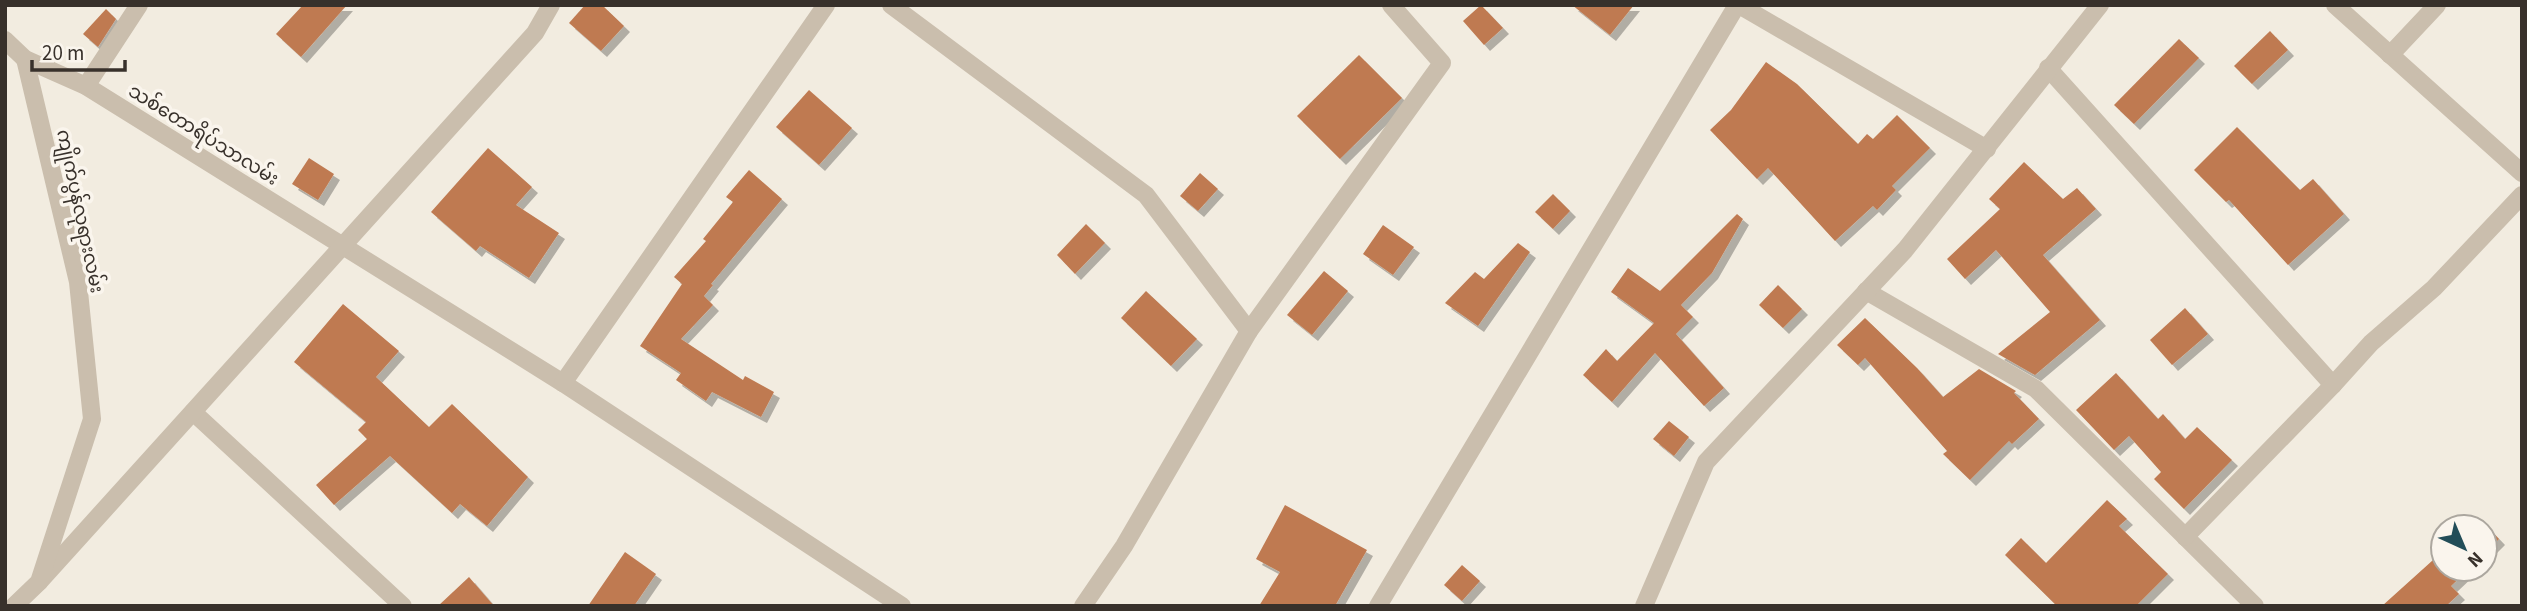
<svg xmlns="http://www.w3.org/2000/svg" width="2527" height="611" viewBox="0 0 2527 611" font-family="'Source Sans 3','Noto Sans Myanmar',sans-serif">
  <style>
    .building { fill: #bf7a51; filter: url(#shadow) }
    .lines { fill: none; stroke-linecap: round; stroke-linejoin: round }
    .minor { stroke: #cabead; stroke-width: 18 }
    .labels { text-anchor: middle; stroke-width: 7; stroke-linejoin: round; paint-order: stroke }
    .street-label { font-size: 19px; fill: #38312b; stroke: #faf5ed }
  </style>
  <defs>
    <filter id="shadow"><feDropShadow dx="6" dy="6" stdDeviation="0" flood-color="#0004"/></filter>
  </defs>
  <rect width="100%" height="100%" fill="#f2ece0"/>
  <g class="building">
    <path d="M 303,5 L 347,5 L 301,57 L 276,34 Z"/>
    <path d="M 585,5 L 602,5 L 624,26 L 601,51 L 569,23 Z"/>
    <path d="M 1481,5 L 1503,28 L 1484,45 L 1463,21 Z"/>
    <path d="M 1572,5 L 1634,5 L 1610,35 Z"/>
    <path d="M 106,9 L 116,19 L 98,47 L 83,34 Z"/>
    <path d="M 2270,31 L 2288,50 L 2252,84 L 2234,66 Z"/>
    <path d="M 2179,39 L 2199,58 L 2134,124 L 2114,105 Z"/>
    <path d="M 1359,55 L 1402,98 L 1340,159 L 1297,116 Z"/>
    <path d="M 1766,62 L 1797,84 L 1858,144 L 1867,134 L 1873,139 L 1897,115 L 1930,148 L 1892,186 L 1896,190 L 1877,210 L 1873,206 L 1835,241 L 1768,168 L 1757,179 L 1710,130 L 1731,110 Z"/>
    <path d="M 809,90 L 852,128 L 819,165 L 776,127 Z"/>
    <path d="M 2237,127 L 2300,190 L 2313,179 L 2344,214 L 2288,265 L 2229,200 L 2226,202 L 2194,170 Z"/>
    <path d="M 488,148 L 532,187 L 516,205 L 559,233 L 529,278 L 480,246 L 476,251 L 431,212 Z"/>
    <path d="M 309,158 L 334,174 L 318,200 L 292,184 Z"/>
    <path d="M 2024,162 L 2063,199 L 2077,188 L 2096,209 L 2043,255 L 2100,320 L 2035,375 L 1998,354 L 2050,312 L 1996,250 L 1965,279 L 1947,259 L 2000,209 L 1989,199 Z"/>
    <path d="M 749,170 L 782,199 L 711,284 L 713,285 L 704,296 L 713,305 L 681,339 L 743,380 L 745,376 L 774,392 L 761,417 L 712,392 L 706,401 L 676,380 L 681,373 L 640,346 L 682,284 L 674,277 L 706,241 L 703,239 L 733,202 L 726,197 Z"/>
    <path d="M 1200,173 L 1218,189 L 1198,211 L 1180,196 Z"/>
    <path d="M 1553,194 L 1570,211 L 1553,229 L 1535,212 Z"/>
    <path d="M 1737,214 L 1743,219 L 1712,273 L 1681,305 L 1693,317 L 1676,334 L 1724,388 L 1704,406 L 1655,353 L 1612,402 L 1583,375 L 1606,349 L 1617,361 L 1654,323 L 1611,292 L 1628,268 L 1660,291 Z"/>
    <path d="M 1086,224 L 1105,243 L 1075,274 L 1057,255 Z"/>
    <path d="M 1383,225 L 1414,247 L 1393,275 L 1363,254 Z"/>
    <path d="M 1518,243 L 1530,252 L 1478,326 L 1445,303 L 1475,272 L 1484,279 Z"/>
    <path d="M 1324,271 L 1348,291 L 1312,335 L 1287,315 Z"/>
    <path d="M 1778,285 L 1802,309 L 1783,328 L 1759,305 Z"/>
    <path d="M 1146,291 L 1197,339 L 1171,366 L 1121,318 Z"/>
    <path d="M 343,304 L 399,351 L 376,377 L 429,427 L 452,404 L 528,477 L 487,526 L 460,504 L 452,513 L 390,456 L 334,505 L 316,485 L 367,439 L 358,430 L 366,422 L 294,362 Z"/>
    <path d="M 2185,308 L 2208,334 L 2172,365 L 2150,340 Z"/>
    <path d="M 1865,318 L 1917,368 L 1943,397 L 1979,369 L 2016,391 L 2014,393 L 2039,419 L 2012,444 L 2009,441 L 1970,480 L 1943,454 L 1947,451 L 1865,358 L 1858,365 L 1837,345 Z"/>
    <path d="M 2116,373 L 2158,419 L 2163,414 L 2185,439 L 2197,427 L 2232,460 L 2184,509 L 2154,479 L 2161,472 L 2129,436 L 2114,450 L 2076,410 Z"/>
    <path d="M 1669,421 L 1689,437 L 1674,456 L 1653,439 Z"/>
    <path d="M 2107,500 L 2127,519 L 2119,526 L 2168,574 L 2136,606 L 2057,606 L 2005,555 L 2021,538 L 2046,563 Z"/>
    <path d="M 1285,505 L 1367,550 L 1335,606 L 1259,606 L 1280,572 L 1256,559 Z"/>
    <path d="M 2480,519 L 2499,539 L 2485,553 L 2485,527 L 2470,527 Z"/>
    <path d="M 2443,551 L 2443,569 L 2469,569 L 2451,586 L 2459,594 L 2446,606 L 2382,606 Z"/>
    <path d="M 625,552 L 656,574 L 634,606 L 588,606 Z"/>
    <path d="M 1462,565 L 1480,581 L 1462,601 L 1444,585 Z"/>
    <path d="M 469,577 L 494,606 L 438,606 Z"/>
  </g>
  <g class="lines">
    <g class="minor">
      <path d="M 891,5 L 1146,195 L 1249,331"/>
      <path d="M 1739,5 L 1987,149"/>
      <path d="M 2335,5 L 2522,173"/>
      <path d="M 5,40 L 25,59 L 86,86 L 563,383 L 902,606"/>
      <path d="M 2390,55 L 2437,5"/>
      <path d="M 2048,68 L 2333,385"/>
      <path d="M 86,86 L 139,5"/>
      <path d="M 1866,291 L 2036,389 L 2255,606"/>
      <path d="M 563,383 L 826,5"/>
      <path d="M 193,412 L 403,606"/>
      <path d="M 2185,537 L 2333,385 L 2371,343 L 2434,288 L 2522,195"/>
      <path d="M 39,582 L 535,33 L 551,5"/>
      <path d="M 14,606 L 39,582 L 92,419 L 78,282 L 25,59"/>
      <path d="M 1083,606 L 1124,546 L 1249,331 L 1442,63 L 1391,5"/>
      <path d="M 1378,606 L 1737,5"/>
      <path d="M 1644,606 L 1706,462 L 1905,250 L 2100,5"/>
    </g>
  </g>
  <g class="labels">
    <g class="street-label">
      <text transform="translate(204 134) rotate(32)" y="7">သစ်တောရိပ်သာလမ်း</text>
      <text transform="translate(81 211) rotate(78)" y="7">ကျိုက်ပွန်လုရားလမ်း</text>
    </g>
  </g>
  <rect width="2527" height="611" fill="none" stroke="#38312b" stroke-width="14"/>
  <g transform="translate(2464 548) rotate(136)"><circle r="33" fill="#faf5ed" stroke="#aca79f" stroke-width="2"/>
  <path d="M0-5L12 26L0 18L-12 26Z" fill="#224d58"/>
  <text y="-10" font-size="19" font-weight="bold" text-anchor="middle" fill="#38312b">N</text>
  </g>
  <path d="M32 60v10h93v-10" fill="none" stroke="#38312b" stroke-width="3.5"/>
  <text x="42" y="60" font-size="21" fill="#38312b" stroke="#faf5ed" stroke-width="5" paint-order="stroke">20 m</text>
</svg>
